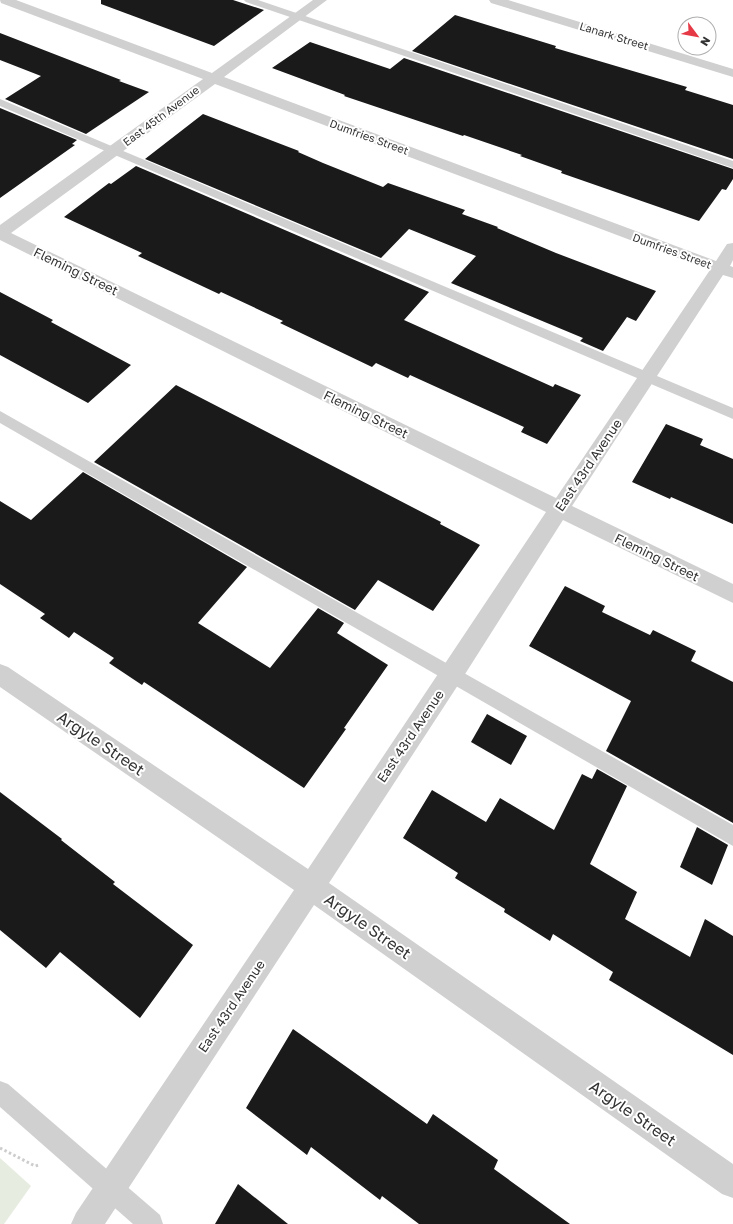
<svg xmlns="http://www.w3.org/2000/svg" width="733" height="1224" viewBox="0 0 733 1224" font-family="'Golos Text',sans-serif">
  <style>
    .green { fill: #e6ecdf }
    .building { fill: #1a1a1a }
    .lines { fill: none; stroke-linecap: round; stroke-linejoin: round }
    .path { stroke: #cdcdcd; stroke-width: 3; stroke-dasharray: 2.5 2.5; stroke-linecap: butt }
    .lane { fill: #d0d0d0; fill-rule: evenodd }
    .street { fill: #d0d0d0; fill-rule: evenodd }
    .labels { text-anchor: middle; stroke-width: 4; stroke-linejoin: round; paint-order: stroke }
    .far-street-label { font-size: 11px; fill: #333; stroke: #fff }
    .street-label { font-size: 13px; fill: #333; stroke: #fff }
    .near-street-label { font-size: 16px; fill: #333; stroke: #fff }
  </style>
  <rect width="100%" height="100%" fill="#fff"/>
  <path class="green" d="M 0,1158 L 31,1186 L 4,1224 L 0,1224 Z"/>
  <g class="building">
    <path d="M 101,0 L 233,0 L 264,10 L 214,46 L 101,4 Z"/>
    <path d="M 455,15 L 556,46 L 555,48 L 687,87 L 685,90 L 733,105 L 733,159 L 412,51 Z"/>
    <path d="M 0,33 L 121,80 L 119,81 L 149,92 L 86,134 L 5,99 L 41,76 L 0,60 Z"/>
    <path d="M 310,42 L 390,69 L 404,58 L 733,169 L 733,179 L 726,190 L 722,189 L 699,221 L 561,173 L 562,171 L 520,156 L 522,155 L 464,135 L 463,136 L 344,96 L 345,95 L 272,68 Z"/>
    <path d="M 0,108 L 77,140 L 72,144 L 75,145 L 0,198 Z"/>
    <path d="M 203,114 L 299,151 L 298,152 L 323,163 L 383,187 L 388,183 L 465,210 L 462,214 L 498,227 L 497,228 L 556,253 L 656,291 L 636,321 L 627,317 L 603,351 L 580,341 L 583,338 L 451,283 L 476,256 L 409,229 L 381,258 L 145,159 Z"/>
    <path d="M 136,166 L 429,292 L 404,320 L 553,387 L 555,384 L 581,395 L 547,444 L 521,432 L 524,427 L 410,375 L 408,378 L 376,363 L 372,367 L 280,323 L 283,321 L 221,292 L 219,294 L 138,256 L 142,253 L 64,217 L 109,183 L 111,184 Z"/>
    <path d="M 0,292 L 53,320 L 51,322 L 131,365 L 88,403 L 0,355 Z"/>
    <path d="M 176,385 L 441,522 L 440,524 L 480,545 L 433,611 L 378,580 L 355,610 L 94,462 Z"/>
    <path d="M 666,424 L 703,439 L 700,445 L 733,459 L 733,524 L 671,497 L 670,499 L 632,482 Z"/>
    <path d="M 83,472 L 247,567 L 198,623 L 270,668 L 318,608 L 344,623 L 337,633 L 388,665 L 344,728 L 346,729 L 304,788 L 144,682 L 142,685 L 109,663 L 114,658 L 74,632 L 69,638 L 40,618 L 45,614 L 0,584 L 0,501 L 31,520 Z"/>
    <path d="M 565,586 L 605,606 L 602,612 L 650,635 L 653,630 L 696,651 L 691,661 L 733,682 L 733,823 L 606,751 L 631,701 L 529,646 Z"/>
    <path d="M 487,714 L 527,736 L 511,765 L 471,742 Z"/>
    <path d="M 597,769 L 627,786 L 590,864 L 637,892 L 625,919 L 690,957 L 705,919 L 733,936 L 733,1055 L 609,980 L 613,972 L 553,934 L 550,941 L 504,912 L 505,909 L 455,878 L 458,873 L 403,838 L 432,790 L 486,822 L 500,798 L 554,830 L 582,774 L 592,779 Z"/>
    <path d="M 0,792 L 62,839 L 61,840 L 115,882 L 113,884 L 193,945 L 140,1018 L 60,952 L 46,968 L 0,930 Z"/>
    <path d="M 697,827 L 728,845 L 712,885 L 680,867 Z"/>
    <path d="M 293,1029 L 427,1124 L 433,1114 L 498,1160 L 494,1169 L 570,1224 L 419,1224 L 382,1196 L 380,1200 L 311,1147 L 307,1155 L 246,1108 Z"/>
    <path d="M 238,1184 L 288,1224 L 215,1224 Z"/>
  </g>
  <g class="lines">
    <path class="path" d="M 0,1148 L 35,1166 L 39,1165"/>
    <g class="lane">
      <path d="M 244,0 L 258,0 L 733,161 L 733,168 L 246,2 Z"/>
      <path d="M 0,99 L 733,408 L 733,419 L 0,106 Z"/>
      <path d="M 0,411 L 733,825 L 733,846 L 0,423 Z"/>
      <path d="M 0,1081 L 8,1084 L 160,1215 L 163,1224 L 133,1224 L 0,1107 Z"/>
    </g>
    <g class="street">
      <path d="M 0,0 L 16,0 L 212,73 L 313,0 L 327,0 L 224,77 L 716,261 L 727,244 L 733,243 L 733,260 L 730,266 L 733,267 L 733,278 L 723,275 L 572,506 L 733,584 L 733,603 L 563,520 L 460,682 L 329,883 L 733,1164 L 733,1198 L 722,1194 L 314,905 L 105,1224 L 71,1224 L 76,1213 L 294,890 L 0,687 L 0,664 L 8,667 L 308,869 L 546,512 L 0,240 L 0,225 L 203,79 L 1,3 ZM 215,84 L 710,270 L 556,498 L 11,233 Z"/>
      <path d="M 489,0 L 508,0 L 733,69 L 733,77 L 491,3 Z"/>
    </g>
  </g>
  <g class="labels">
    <g class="far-street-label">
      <text transform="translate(614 36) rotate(17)" y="4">Lanark Street</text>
      <text transform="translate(161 116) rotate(-37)" y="4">East 45th Avenue</text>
      <text transform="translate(369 137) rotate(20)" y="4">Dumfries Street</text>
      <text transform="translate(672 251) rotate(20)" y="4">Dumfries Street</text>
    </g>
    <g class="street-label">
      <text transform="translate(76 271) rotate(26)" y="5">Fleming Street</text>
      <text transform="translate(366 414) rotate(26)" y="5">Fleming Street</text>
      <text transform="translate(588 465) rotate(-56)" y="5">East 43rd Avenue</text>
      <text transform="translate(657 557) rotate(26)" y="5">Fleming Street</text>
      <text transform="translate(410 736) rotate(-56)" y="5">East 43rd Avenue</text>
      <text transform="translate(231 1006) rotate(-56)" y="5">East 43rd Avenue</text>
    </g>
    <g class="near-street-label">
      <text transform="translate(101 743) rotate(34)" y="6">Argyle Street</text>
      <text transform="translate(368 926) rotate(35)" y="6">Argyle Street</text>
      <text transform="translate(633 1113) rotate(35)" y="6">Argyle Street</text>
    </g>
  </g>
  <g transform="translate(697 36) rotate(122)"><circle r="19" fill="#ffffff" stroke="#adadad"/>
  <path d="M0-3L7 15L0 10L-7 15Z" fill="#e63946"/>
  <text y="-6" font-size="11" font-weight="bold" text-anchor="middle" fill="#333333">N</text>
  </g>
</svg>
